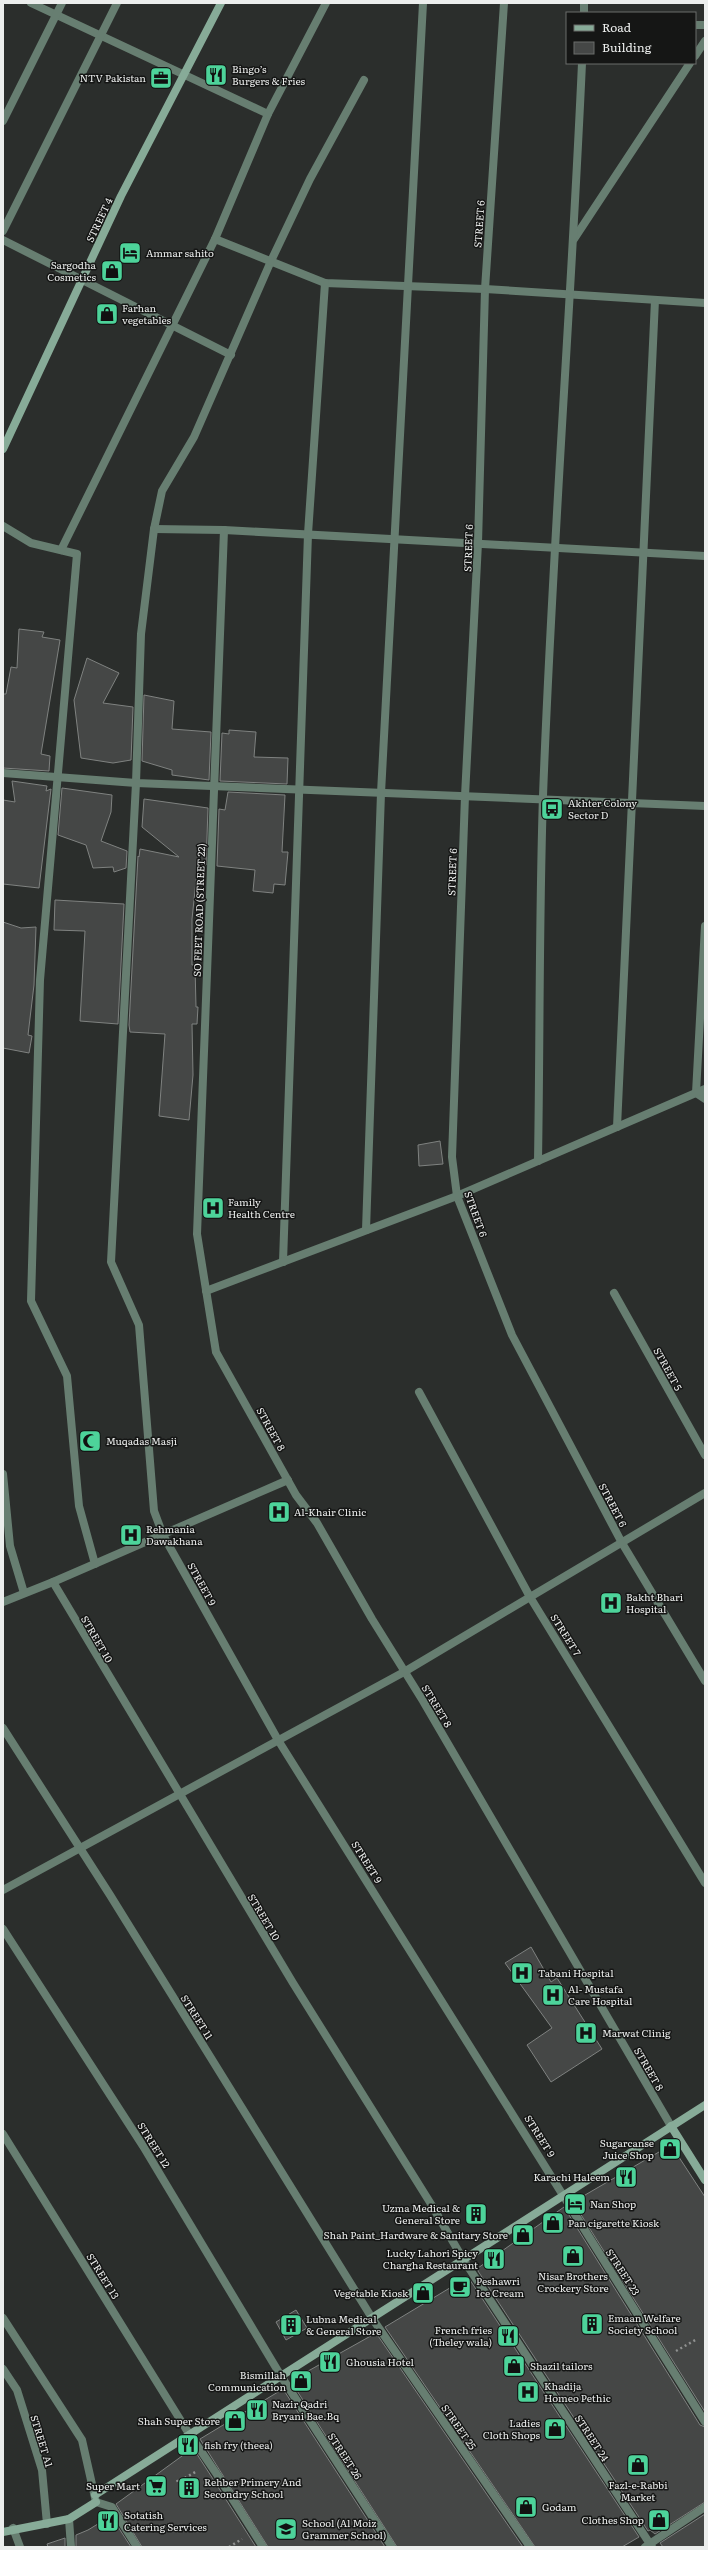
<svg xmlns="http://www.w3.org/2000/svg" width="708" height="2550" viewBox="0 0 708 2550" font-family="Literata,serif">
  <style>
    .building { fill: #454746; stroke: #7f8280 }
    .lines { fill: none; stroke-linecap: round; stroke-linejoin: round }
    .path { stroke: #8f9190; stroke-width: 2.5; stroke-dasharray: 2 3; stroke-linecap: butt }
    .street { stroke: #677e71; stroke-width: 8 }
    .secondary { stroke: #87ab98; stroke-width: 8 }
    .labels { text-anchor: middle; stroke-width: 3; stroke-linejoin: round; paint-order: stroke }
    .poi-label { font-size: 10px; fill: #eceeed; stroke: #151615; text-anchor: start }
    .street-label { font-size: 10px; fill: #eceeed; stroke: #151615 }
  </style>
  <rect width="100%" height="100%" fill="#2b2e2c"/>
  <g class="building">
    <path d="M 19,629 L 44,632 L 42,637 L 60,640 L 41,754 L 50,756 L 49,771 L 3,768 L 3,694 L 6,694 L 11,667 L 17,668 Z"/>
    <path d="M 87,658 L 119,673 L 103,703 L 133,707 L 131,760 L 113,763 L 81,758 L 74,700 Z"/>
    <path d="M 144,695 L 174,701 L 172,729 L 211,732 L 209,780 L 172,775 L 172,770 L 142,761 Z"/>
    <path d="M 229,730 L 256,732 L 254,757 L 288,758 L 287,784 L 220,781 L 222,733 L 229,734 Z"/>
    <path d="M 12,781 L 47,786 L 46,791 L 51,789 L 39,888 L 3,884 L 3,800 L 15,802 Z"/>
    <path d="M 62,788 L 112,795 L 111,812 L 101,841 L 127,851 L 126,868 L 114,872 L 113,867 L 93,868 L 86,845 L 58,835 Z"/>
    <path d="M 228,792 L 285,795 L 282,852 L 288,852 L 285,885 L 274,884 L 273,893 L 253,891 L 255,870 L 217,866 L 219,809 L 225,810 Z"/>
    <path d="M 144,799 L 208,808 L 206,865 L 199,864 L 199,873 L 197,872 L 192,919 L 192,965 L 195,965 L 196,1007 L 198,1007 L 197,1024 L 192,1024 L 193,1075 L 189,1120 L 159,1116 L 165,1034 L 130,1032 L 129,1025 L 138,856 L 139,857 L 140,849 L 179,857 L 142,827 Z"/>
    <path d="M 55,900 L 124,904 L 118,1024 L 80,1021 L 85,931 L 54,930 Z"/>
    <path d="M 3,922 L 21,928 L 36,927 L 34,985 L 28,1035 L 32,1036 L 29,1053 L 3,1048 Z"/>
    <path d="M 440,1141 L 443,1164 L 419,1166 L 418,1145 Z"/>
    <path d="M 531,1947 L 551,1982 L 557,1978 L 602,2049 L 551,2082 L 527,2045 L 552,2028 L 505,1963 Z"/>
    <path d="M 671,2145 L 705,2197 L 705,2412 L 573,2202 Z"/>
    <path d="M 564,2207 L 700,2425 L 705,2427 L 705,2502 L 655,2534 L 650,2530 L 648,2531 L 478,2271 L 478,2268 Z"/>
    <path d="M 468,2277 L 639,2537 L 622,2547 L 535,2547 L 385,2327 Z"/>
    <path d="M 296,2310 L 307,2328 L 286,2340 L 276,2322 Z"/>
    <path d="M 376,2333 L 523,2547 L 397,2547 L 292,2383 L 303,2377 L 301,2375 Z"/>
    <path d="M 283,2389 L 385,2547 L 268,2547 L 200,2439 Z"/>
    <path d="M 193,2448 L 213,2479 L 256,2547 L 142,2547 L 116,2504 Z"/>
    <path d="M 705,2514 L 705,2547 L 663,2547 L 660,2543 Z"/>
    <path d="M 111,2516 L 131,2547 L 76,2547 L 76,2535 L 88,2530 Z"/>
    <path d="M 65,2538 L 65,2547 L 48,2547 L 47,2544 Z"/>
  </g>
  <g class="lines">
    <g class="path">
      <path d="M 676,2351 L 697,2339"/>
      <path d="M 177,2480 L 178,2482 L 197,2471"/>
      <path d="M 229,2547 L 242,2539"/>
    </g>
    <g class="street">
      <path d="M 31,3 L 268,114"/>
      <path d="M 504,3 L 485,289 L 478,543 L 465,796 L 452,1157 L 457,1196 L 512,1335 L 622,1543 L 705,1681"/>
      <path d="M 584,13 L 584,3"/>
      <path d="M 695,25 L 705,25"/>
      <path d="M 695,56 L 705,41"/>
      <path d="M 364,80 L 310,179 L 271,261 L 194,437 L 162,491 L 154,529 L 141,634 L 136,783 L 111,1262 L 139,1325 L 154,1511 L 163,1535 L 278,1740 L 705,2422"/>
      <path d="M 3,121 L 62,3"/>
      <path d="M 3,231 L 117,3"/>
      <path d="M 215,239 L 325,283 L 485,289 L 705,303"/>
      <path d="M 574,239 L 690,63"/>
      <path d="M 3,240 L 231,355"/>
      <path d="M 3,526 L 31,543 L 77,554 L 40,980 L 31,1301 L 67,1376 L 79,1506 L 95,1564"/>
      <path d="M 154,529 L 224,530 L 705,556"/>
      <path d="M 224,530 L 197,1234 L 216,1352 L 296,1495 L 317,1523 L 372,1619 L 423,1701 L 671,2126"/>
      <path d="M 61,550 L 215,239 L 268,114 L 326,3"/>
      <path d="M 3,773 L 136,783 L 705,806"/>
      <path d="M 705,926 L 696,1093 L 705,1099"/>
      <path d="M 617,1127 L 655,300"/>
      <path d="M 538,1161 C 540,1040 539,918 543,796 C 552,552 571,308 582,63"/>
      <path d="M 366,1230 L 381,793 L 423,3"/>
      <path d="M 283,1262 L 308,534 L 325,283"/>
      <path d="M 206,1291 L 457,1196 L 705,1089"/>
      <path d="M 614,1293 L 705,1455"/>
      <path d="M 419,1392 L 530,1597 L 705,1883"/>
      <path d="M 3,1474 L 10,1546 L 24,1593"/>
      <path d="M 53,1582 L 293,1983 L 431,2204 L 463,2259 L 652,2547"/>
      <path d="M 3,1602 L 53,1582 L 288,1480"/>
      <path d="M 3,1728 L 110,1895 L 372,2318 L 530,2547"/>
      <path d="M 3,1890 L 404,1672 L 705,1493"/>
      <path d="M 3,1929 L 143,2146 L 281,2376 L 392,2547"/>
      <path d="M 3,2134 L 186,2429 L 218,2476 L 263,2547"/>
      <path d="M 3,2318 L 82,2440 L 96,2502 L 112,2507 L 137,2547"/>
      <path d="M 3,2369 L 17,2390 L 42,2470 L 47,2524"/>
      <path d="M 69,2519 L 71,2547"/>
      <path d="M 13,2528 L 20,2547"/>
      <path d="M 645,2547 L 705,2507"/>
    </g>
    <g class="secondary">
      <path d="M 3,449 L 121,196 L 221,3"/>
      <path d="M 671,2126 L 705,2180"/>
      <path d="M 95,2495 L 705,2105"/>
      <path d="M 3,2532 L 69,2519 L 96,2502"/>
    </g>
  </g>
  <defs>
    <g id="restaurant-square" transform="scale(1.15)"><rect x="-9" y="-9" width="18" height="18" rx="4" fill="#4dd39a" stroke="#151615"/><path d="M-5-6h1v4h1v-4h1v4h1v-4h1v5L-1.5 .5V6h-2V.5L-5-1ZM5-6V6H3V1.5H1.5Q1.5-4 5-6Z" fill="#111"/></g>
    <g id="office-square" transform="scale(1.15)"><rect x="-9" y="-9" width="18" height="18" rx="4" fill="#4dd39a" stroke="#151615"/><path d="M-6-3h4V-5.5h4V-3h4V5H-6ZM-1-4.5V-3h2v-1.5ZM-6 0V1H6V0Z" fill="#111"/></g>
    <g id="hotel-square" transform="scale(1.15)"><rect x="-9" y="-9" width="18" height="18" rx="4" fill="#4dd39a" stroke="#151615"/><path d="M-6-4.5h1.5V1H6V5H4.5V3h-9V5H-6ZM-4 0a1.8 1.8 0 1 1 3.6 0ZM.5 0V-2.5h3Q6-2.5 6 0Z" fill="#111"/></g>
    <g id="shop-square" transform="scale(1.15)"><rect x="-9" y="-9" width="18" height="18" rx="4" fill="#4dd39a" stroke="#151615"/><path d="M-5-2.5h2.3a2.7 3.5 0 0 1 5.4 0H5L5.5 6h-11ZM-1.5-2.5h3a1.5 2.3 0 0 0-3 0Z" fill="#111"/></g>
    <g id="bus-square" transform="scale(1.15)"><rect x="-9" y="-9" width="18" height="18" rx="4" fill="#4dd39a" stroke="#151615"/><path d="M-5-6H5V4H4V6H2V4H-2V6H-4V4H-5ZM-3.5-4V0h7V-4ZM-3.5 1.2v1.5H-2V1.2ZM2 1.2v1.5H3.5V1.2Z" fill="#111"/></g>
    <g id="hospital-square" transform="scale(1.15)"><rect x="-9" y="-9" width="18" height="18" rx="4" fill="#4dd39a" stroke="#151615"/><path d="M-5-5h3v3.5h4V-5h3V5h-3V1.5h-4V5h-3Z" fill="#111"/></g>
    <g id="mosque-square" transform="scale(1.15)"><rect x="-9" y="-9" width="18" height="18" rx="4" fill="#4dd39a" stroke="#151615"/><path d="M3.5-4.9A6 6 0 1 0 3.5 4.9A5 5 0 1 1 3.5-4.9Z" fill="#111"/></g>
    <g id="building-square" transform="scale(1.15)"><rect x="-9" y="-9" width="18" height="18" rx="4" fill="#4dd39a" stroke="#151615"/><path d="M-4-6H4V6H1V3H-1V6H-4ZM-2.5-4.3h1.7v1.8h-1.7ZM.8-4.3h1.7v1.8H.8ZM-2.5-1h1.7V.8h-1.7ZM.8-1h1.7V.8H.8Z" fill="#111"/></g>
    <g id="cafe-square" transform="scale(1.15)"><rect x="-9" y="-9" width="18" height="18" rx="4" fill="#4dd39a" stroke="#151615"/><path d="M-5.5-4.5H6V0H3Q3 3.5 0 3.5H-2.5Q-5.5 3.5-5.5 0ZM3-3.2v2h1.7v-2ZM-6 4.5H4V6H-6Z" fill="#111"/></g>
    <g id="supermarket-square" transform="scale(1.15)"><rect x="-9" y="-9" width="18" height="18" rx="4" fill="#4dd39a" stroke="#151615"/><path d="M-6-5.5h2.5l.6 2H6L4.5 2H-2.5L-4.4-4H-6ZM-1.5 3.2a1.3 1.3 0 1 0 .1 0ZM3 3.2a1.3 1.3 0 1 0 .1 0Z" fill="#111"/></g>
    <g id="school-square" transform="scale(1.15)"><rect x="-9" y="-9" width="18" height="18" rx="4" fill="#4dd39a" stroke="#151615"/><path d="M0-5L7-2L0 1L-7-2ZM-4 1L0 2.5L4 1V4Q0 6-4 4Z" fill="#111"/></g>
  </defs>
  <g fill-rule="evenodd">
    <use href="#restaurant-square" x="216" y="75"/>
    <use href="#office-square" x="161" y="78"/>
    <use href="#hotel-square" x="130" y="253"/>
    <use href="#shop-square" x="112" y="271"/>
    <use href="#shop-square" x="107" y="314"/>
    <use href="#bus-square" x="552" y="809"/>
    <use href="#hospital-square" x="213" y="1208"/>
    <use href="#mosque-square" x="90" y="1441"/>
    <use href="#hospital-square" x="279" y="1512"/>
    <use href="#hospital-square" x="131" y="1535"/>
    <use href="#hospital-square" x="611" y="1603"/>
    <use href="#hospital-square" x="522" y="1973"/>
    <use href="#hospital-square" x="553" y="1995"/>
    <use href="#hospital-square" x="586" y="2033"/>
    <use href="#shop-square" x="670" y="2149"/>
    <use href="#restaurant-square" x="626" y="2177"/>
    <use href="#hotel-square" x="575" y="2204"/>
    <use href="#building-square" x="476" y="2214"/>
    <use href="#shop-square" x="553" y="2223"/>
    <use href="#shop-square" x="523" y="2235"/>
    <use href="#shop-square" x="573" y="2256"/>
    <use href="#restaurant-square" x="494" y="2259"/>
    <use href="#cafe-square" x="460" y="2287"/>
    <use href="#shop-square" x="423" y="2293"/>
    <use href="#building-square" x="592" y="2324"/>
    <use href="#building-square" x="291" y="2325"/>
    <use href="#restaurant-square" x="508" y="2336"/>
    <use href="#restaurant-square" x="330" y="2362"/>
    <use href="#shop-square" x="514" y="2366"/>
    <use href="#shop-square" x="301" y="2381"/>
    <use href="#hospital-square" x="528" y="2392"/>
    <use href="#restaurant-square" x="257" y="2410"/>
    <use href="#shop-square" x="235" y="2421"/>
    <use href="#shop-square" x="555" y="2429"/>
    <use href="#restaurant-square" x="188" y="2445"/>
    <use href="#shop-square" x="638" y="2465"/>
    <use href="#supermarket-square" x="156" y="2486"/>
    <use href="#building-square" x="189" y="2488"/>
    <use href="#shop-square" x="526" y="2507"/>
    <use href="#shop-square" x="659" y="2520"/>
    <use href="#restaurant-square" x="108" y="2521"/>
    <use href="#school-square" x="286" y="2529"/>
  </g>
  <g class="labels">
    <g class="poi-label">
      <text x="232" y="73">Bingo’s<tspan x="232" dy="12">Burgers &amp; Fries</tspan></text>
      <text x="146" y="82" text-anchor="end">NTV Pakistan</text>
      <text x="146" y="257">Ammar sahito</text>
      <text x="96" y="269" text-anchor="end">Sargodha<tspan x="96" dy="12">Cosmetics</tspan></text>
      <text x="122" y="312">Farhan<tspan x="122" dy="12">vegetables</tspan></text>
      <text x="568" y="807">Akhter Colony<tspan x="568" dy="12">Sector D</tspan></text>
      <text x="228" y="1206">Family<tspan x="228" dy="12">Health Centre</tspan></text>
      <text x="106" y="1445">Muqadas Masji</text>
      <text x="294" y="1516">Al-Khair Clinic</text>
      <text x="146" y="1533">Rehmania<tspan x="146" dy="12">Dawakhana</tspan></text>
      <text x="626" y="1601">Bakht Bhari<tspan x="626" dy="12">Hospital</tspan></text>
      <text x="538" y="1977">Tabani Hospital</text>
      <text x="568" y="1993">Al- Mustafa<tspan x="568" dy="12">Care Hospital</tspan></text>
      <text x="602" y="2037">Marwat Clinig</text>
      <text x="654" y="2147" text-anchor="end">Sugarcanse<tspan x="654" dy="12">Juice Shop</tspan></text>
      <text x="610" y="2181" text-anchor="end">Karachi Haleem</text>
      <text x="590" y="2208">Nan Shop</text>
      <text x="460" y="2212" text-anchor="end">Uzma Medical &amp;<tspan x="460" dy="12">General Store</tspan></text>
      <text x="568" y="2227">Pan cigarette Kiosk</text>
      <text x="508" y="2239" text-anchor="end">Shah Paint_Hardware &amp; Sanitary Store</text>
      <text x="478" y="2257" text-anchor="end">Lucky Lahori Spicy<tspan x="478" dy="12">Chargha Restaurant</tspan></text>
      <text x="573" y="2280" text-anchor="middle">Nisar Brothers<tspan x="573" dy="12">Crockery Store</tspan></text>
      <text x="476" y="2285">Peshawri<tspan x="476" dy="12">Ice Cream</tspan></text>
      <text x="408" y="2297" text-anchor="end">Vegetable Kiosk</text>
      <text x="608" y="2322">Emaan Welfare<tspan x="608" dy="12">Society School</tspan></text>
      <text x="306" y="2323">Lubna Medical<tspan x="306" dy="12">&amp; General Store</tspan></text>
      <text x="492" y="2334" text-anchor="end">French fries<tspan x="492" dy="12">(Theley wala)</tspan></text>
      <text x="346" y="2366">Ghousia Hotel</text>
      <text x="530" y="2370">Shazil tailors</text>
      <text x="286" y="2379" text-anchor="end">Bismillah<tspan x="286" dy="12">Communication</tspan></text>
      <text x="544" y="2390">Khadija<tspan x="544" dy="12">Homeo Pethic</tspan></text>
      <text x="272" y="2408">Nazir Qadri<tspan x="272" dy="12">Bryani Bae.Bq</tspan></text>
      <text x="220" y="2425" text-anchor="end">Shah Super Store</text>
      <text x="540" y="2427" text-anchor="end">Ladies<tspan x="540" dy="12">Cloth Shops</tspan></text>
      <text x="204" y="2449">fish fry (theea)</text>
      <text x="204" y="2486">Rehber Primery And<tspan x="204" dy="12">Secondry School</tspan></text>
      <text x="638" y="2489" text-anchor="middle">Fazl-e-Rabbi<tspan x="638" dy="12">Market</tspan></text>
      <text x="140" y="2490" text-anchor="end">Super Mart</text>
      <text x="542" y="2511">Godam</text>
      <text x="124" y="2519">Sotatish<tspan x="124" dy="12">Catering Services</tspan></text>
      <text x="644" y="2524" text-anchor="end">Clothes Shop</text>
      <text x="302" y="2527">School (Al Moiz<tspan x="302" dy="12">Grammer School)</tspan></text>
    </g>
    <g class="street-label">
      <text transform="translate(99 220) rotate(-65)" y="4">STREET 4</text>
      <text transform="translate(479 224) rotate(-86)" y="4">STREET 6</text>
      <text transform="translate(468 548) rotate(-88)" y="4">STREET 6</text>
      <text transform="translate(452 872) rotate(-88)" y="4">STREET 6</text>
      <text transform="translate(199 910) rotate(-88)" y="4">SO FEET ROAD (STREET 22)</text>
      <text transform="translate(476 1214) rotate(70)" y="4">STREET 6</text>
      <text transform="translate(668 1369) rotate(61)" y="4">STREET 5</text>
      <text transform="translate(271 1429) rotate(61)" y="4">STREET 8</text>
      <text transform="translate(613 1505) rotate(62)" y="4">STREET 6</text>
      <text transform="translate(202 1584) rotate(61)" y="4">STREET 9</text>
      <text transform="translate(566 1635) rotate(58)" y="4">STREET 7</text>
      <text transform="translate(97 1639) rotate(60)" y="4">STREET 10</text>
      <text transform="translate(437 1706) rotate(59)" y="4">STREET 8</text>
      <text transform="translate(367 1862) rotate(58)" y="4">STREET 9</text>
      <text transform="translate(264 1917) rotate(59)" y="4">STREET 10</text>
      <text transform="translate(197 2017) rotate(58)" y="4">STREET 11</text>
      <text transform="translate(649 2069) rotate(60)" y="4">STREET 8</text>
      <text transform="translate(540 2136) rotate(58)" y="4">STREET 9</text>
      <text transform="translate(154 2145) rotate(58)" y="4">STREET 12</text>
      <text transform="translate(623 2272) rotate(57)" y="4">STREET 23</text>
      <text transform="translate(103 2276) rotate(58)" y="4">STREET 13</text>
      <text transform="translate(459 2427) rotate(55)" y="4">STREET 25</text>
      <text transform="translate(592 2438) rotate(57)" y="4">STREET 24</text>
      <text transform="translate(42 2441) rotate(73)" y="4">STREET A1</text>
      <text transform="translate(345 2456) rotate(57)" y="4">STREET 26</text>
    </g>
  </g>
  <rect width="708" height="2550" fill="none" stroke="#eceeed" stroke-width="8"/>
  <rect x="566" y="12" width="130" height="52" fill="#151615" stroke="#6b6c6b"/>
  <rect x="574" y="25" width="20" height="6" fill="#87ab98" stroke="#6b6c6b"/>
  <text x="602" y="32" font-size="12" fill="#eceeed">Road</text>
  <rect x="574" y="42" width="20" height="12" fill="#454746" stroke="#6b6c6b"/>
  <text x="602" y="52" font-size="12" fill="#eceeed">Building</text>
</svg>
